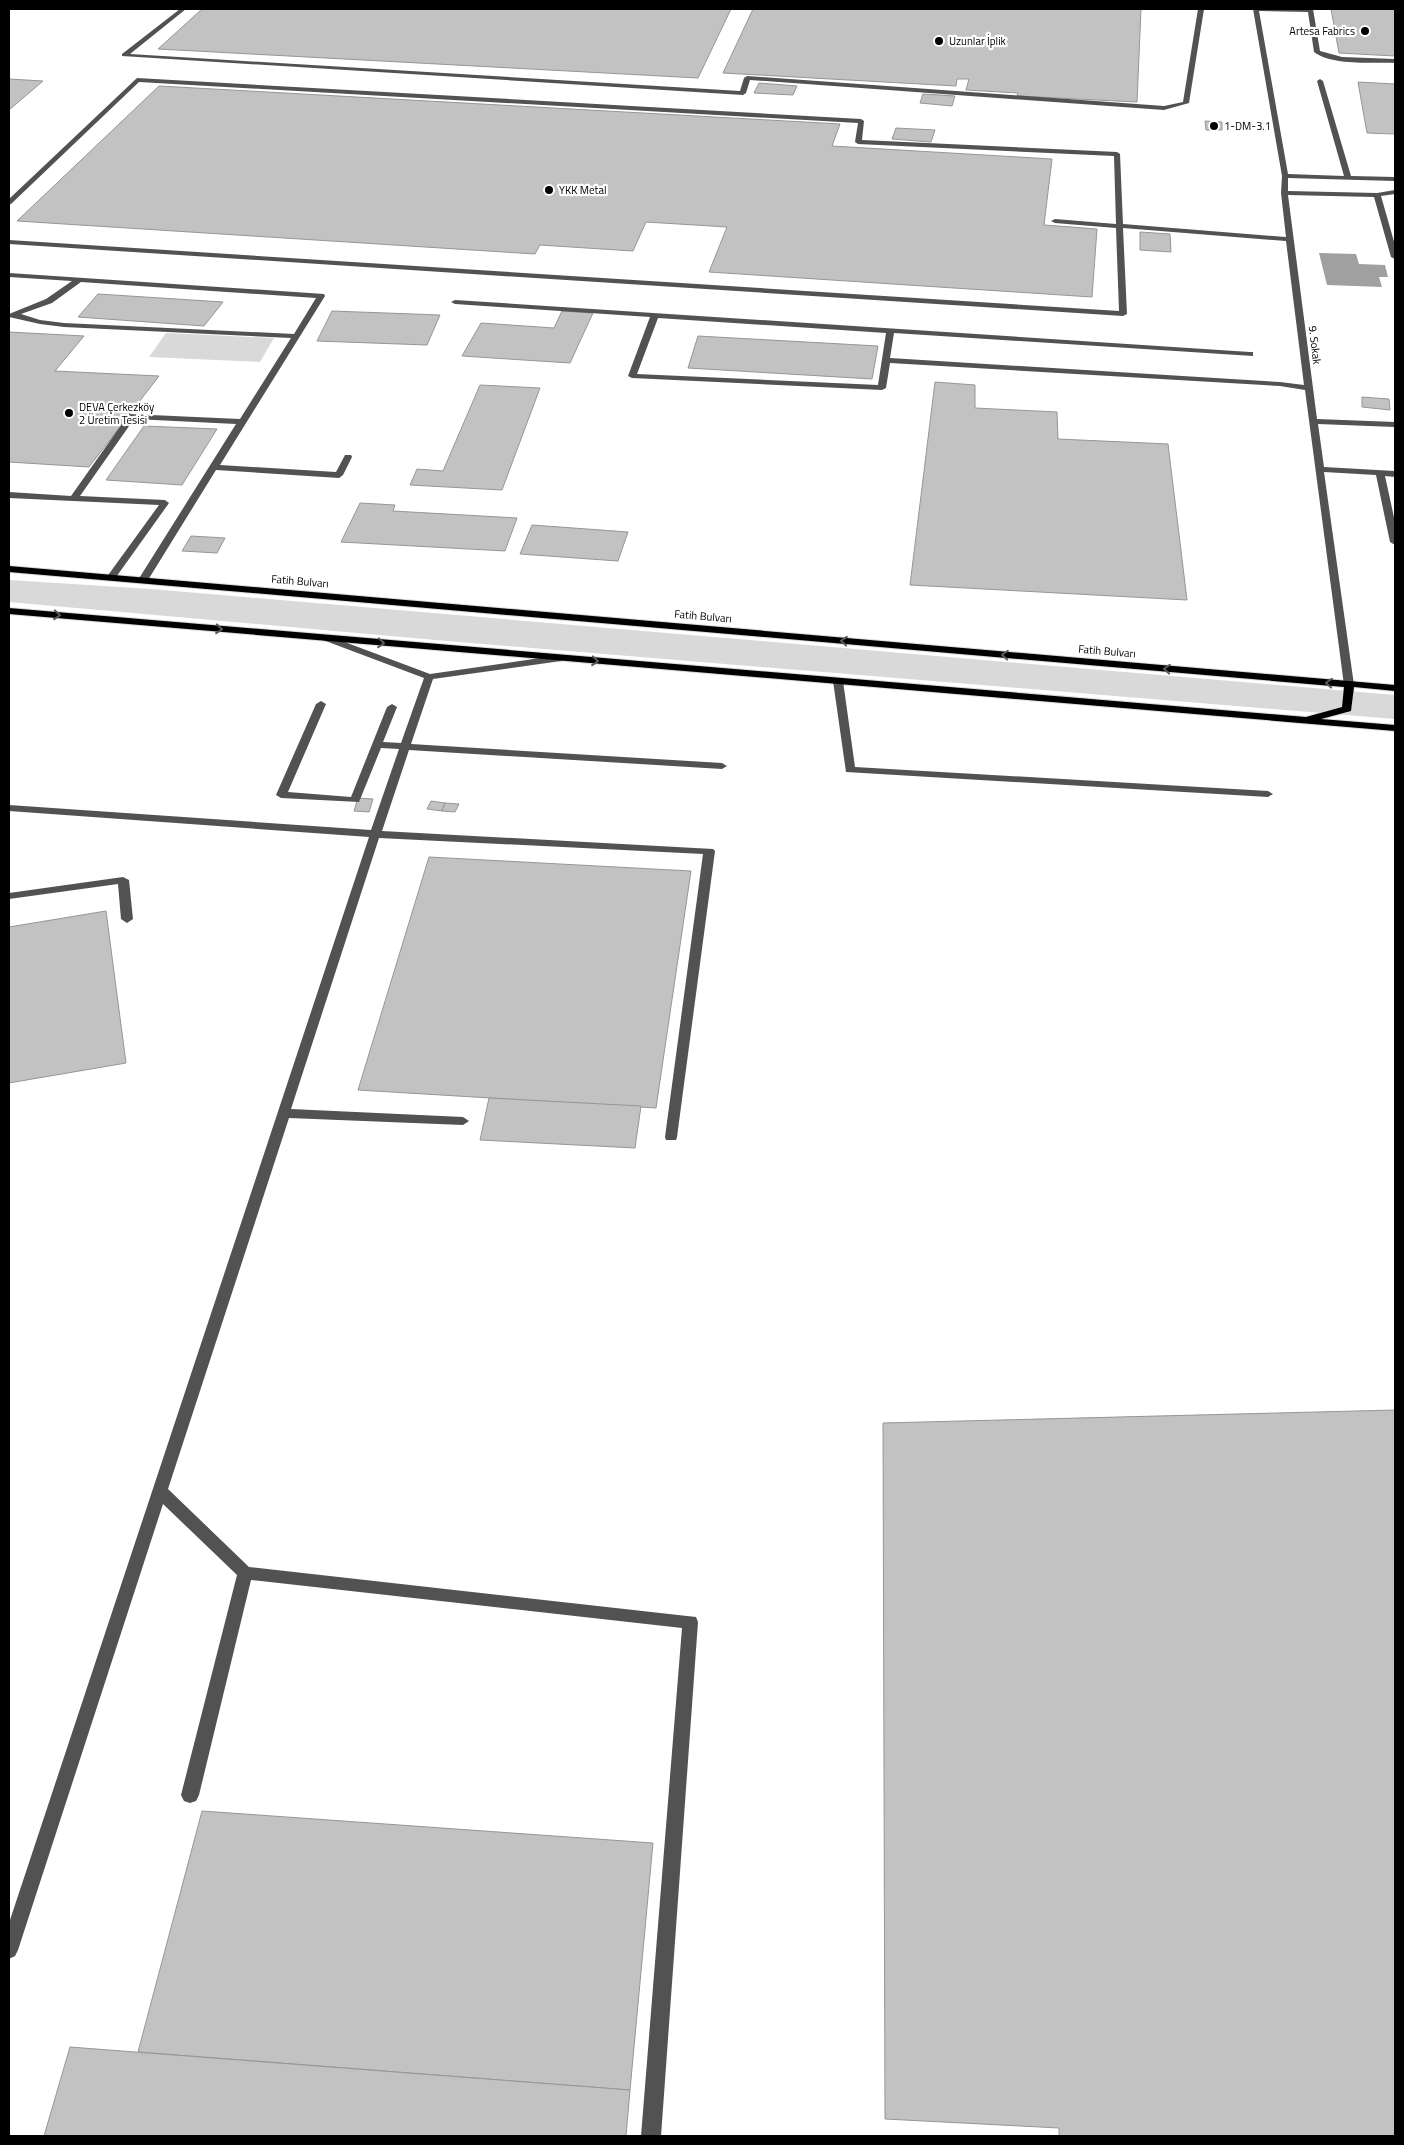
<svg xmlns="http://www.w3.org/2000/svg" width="1404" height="2145" viewBox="0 0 1404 2145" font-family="'Titillium Web',sans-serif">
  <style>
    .green { fill: #d9d9d9 }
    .water { fill: #a0a0a0 }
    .building { fill: #c2c2c2; stroke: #969696 }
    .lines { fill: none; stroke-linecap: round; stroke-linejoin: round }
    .major-casing { stroke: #dbdbdb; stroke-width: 2 }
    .minor { fill: #525252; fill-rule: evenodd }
    .major { fill: #000; fill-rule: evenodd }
    .oneway { stroke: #595959 }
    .poi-dot { fill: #000; stroke: #fff; stroke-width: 2 }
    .labels { text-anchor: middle; stroke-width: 4.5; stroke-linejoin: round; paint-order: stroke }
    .far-poi-label { font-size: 11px; fill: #000; stroke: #fff; text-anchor: start }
    .far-street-label { font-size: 11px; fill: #000; stroke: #fff }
  </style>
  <rect width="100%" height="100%" fill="#fff"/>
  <g class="green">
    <path d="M 166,333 L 274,338 L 260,362 L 149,357 Z"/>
    <path d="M 9,580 L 151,589 L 1395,695 L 1395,719 L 458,642 L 9,602 Z"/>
  </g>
  <path class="water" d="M 1319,253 L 1356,254 L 1359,264 L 1385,265 L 1388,277 L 1379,277 L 1382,287 L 1327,285 Z"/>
  <g class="building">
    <path d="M 202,9 L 731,9 L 698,78 L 158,49 Z"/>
    <path d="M 753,9 L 1141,9 L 1137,102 L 1017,96 L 1018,93 L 966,90 L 969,79 L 957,79 L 956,86 L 723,73 Z"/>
    <path d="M 1331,9 L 1395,9 L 1395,56 L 1339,53 Z"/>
    <path d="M 9,79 L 43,81 L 9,110 Z"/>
    <path d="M 1358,82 L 1395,84 L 1395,134 L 1367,133 Z"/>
    <path d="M 759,83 L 797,86 L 793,95 L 754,93 Z"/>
    <path d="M 159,86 L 840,124 L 832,146 L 1052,159 L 1044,225 L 1097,229 L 1092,297 L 709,272 L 727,227 L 646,222 L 633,251 L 540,245 L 535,254 L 17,221 Z"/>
    <path d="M 923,94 L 955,96 L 952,106 L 920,103 Z"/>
    <path d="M 1205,121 L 1222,122 L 1222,130 L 1206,130 Z"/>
    <path d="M 896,128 L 935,130 L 931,142 L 892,139 Z"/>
    <path d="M 1140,232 L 1170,234 L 1171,252 L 1140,250 Z"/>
    <path d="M 98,294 L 223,302 L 204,326 L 78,317 Z"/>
    <path d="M 332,311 L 440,315 L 427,345 L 317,341 Z"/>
    <path d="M 562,311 L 593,313 L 570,363 L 462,356 L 481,323 L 554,328 Z"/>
    <path d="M 9,332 L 84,336 L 55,371 L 159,376 L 89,467 L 9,462 Z"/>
    <path d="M 698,336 L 878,346 L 872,379 L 688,368 Z"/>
    <path d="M 935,382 L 975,385 L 975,408 L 1057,412 L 1058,439 L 1168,444 L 1187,600 L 910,585 Z"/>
    <path d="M 480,385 L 540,388 L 502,490 L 410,485 L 417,469 L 443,471 Z"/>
    <path d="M 1362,397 L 1389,399 L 1390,410 L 1362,407 Z"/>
    <path d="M 144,426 L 217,429 L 182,485 L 106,480 Z"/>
    <path d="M 360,503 L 395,505 L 393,511 L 517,518 L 505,551 L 341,542 Z"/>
    <path d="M 532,525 L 628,532 L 618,561 L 520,554 Z"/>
    <path d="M 191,536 L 225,538 L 217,553 L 182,551 Z"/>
    <path d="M 358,798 L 373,799 L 369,812 L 354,811 Z"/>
    <path d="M 431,801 L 445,803 L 442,811 L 427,809 Z"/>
    <path d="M 445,803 L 459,804 L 455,812 L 442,811 Z"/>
    <path d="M 429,857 L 691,871 L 656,1108 L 358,1090 Z"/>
    <path d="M 106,911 L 126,1063 L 9,1083 L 9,927 Z"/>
    <path d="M 489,1098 L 641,1106 L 635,1148 L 480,1140 Z"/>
    <path d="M 1395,1410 L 1395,2136 L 1059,2136 L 1059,2128 L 885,2119 L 883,1423 Z"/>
    <path d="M 202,1811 L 653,1843 L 630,2090 L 138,2052 Z"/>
    <path d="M 70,2047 L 630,2090 L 626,2136 L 44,2136 Z"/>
  </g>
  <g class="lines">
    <g class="major-casing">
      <path id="major" d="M 9,566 L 1395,685 L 1395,691 L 1354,687 L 1351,711 L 1321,719 L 1395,725 L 1395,731 L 9,614 L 9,608 L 1306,717 L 1342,707 L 1344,687 L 9,572 Z"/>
    </g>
    <g class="minor">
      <path d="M 180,9 L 186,9 L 130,54 L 740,91 L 744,78 L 747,76 L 1164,106 L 1183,102 L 1198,9 L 1204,9 L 1189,103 L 1164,110 L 750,80 L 746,93 L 743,95 L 122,56 L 122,54 Z"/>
      <path d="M 1253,9 L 1313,9 L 1320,51 L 1342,57 L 1395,59 L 1395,63 C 1373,62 1332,66 1314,52 L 1308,12 L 1259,11 L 1288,174 L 1344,176 L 1317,81 L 1320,79 L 1323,81 L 1351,176 L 1395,177 L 1395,181 L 1288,178 L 1288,191 L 1377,193 L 1395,190 L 1395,194 L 1381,196 L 1395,245 L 1395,259 L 1391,257 L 1374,197 L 1288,195 L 1317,419 L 1395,422 L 1395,427 L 1318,424 L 1324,467 L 1395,471 L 1395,477 L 1385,476 L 1395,522 L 1395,545 L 1390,542 L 1376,475 L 1324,472 L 1354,685 L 1349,688 L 1344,685 L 1305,390 L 1280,386 L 890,363 L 886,388 L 882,390 L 632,378 L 628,376 L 650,317 L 455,304 L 451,302 L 455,300 L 1250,352 L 1253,352 L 1253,356 L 894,333 L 890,358 L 1280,382 L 1304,385 L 1286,241 L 1123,228 L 1127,314 L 1123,316 L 9,244 L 9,240 L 1119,311 L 1116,228 L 1055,223 L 1051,221 L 1055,219 L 1116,224 L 1114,156 L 858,144 L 855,142 L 858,123 L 139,82 L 11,204 L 9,205 L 9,199 L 137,78 L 861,119 L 864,121 L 862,140 L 1117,152 L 1120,154 L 1123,224 L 1286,237 L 1281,193 L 1282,176 ZM 658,318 L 886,333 L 878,385 L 637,374 Z"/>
      <path d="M 9,273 L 324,294 L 325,296 L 220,465 L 336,472 L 345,455 L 351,455 L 352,457 L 343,475 L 339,478 L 216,470 L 148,580 L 146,582 L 140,582 L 138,580 L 236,424 L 134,419 L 80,496 L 165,500 L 169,503 L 114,580 L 108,580 L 106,578 L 159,505 L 9,498 L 9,492 L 71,496 L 129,414 L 240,419 L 291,338 L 64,327 L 40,324 L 9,317 L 9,314 L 46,299 L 72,281 L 9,277 ZM 81,282 L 316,298 L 294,334 L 64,323 L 40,320 L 21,314 L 52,303 Z"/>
      <path d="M 326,635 L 430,674 L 561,655 L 566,658 L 561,661 L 433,679 L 411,744 L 722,763 L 727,766 L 722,769 L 409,750 L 382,831 L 713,849 L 715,851 L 677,1137 L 676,1140 L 666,1140 L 665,1137 L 703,854 L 379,838 L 291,1109 L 463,1117 L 469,1121 L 463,1125 L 289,1118 L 168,1489 L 249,1567 L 696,1617 L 698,1622 L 661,2136 L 641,2136 L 682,1628 L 251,1580 L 199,1795 L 196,1801 L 190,1803 L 184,1801 L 181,1795 L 237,1575 L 163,1504 L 18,1950 L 15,1956 L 9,1959 L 9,1923 L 369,837 L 9,811 L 9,805 L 371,830 L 399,749 L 381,748 L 359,802 L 281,798 L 276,795 L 316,704 L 321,701 L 326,704 L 288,792 L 351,797 L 387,707 L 392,704 L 397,707 L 383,742 L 401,743 L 424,678 L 323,640 L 321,638 Z"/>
      <path d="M 838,678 L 843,681 L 855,767 L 1268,791 L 1273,794 L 1268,797 L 846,772 L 833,681 Z"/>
      <path d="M 123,877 L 129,880 L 133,919 L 127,923 L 121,919 L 118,884 L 9,899 L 9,893 Z"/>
    </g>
    <use href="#major" class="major"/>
  </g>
  <defs><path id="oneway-chevron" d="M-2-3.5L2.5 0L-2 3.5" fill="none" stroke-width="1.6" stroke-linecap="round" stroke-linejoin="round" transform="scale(1.25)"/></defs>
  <g class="oneway">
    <use href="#oneway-chevron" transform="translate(57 615) rotate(5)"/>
    <use href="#oneway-chevron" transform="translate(219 629) rotate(5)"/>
    <use href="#oneway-chevron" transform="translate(844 641) rotate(-175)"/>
    <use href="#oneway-chevron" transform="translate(381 643) rotate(5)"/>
    <use href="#oneway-chevron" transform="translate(1005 655) rotate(-175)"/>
    <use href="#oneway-chevron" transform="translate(595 661) rotate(5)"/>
    <use href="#oneway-chevron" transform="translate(1167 669) rotate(-175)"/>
    <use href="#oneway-chevron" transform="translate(1329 683) rotate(-175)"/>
  </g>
  <g class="poi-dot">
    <circle cx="1365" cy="31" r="5"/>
    <circle cx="939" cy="41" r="5"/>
    <circle cx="1214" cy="126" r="5"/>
    <circle cx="549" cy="190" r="5"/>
    <circle cx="69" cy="413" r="5"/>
  </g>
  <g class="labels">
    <g class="far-poi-label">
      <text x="1355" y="35" text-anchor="end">Artesa Fabrics</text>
      <text x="949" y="45">Uzunlar İplik</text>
      <text x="1224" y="130">1-DM-3.1</text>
      <text x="559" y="194">YKK Metal</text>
      <text x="79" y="411">DEVA Çerkezköy<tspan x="79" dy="13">2 Üretim Tesisi</tspan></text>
    </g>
    <g class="far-street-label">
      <text transform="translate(1315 345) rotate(83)" y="4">9. Sokak</text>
      <text transform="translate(300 581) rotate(5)" y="4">Fatih Bulvarı</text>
      <text transform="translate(703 616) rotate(5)" y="4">Fatih Bulvarı</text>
      <text transform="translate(1107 651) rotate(5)" y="4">Fatih Bulvarı</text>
    </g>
  </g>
  <rect width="1404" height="2145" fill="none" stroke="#000000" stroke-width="20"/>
</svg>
